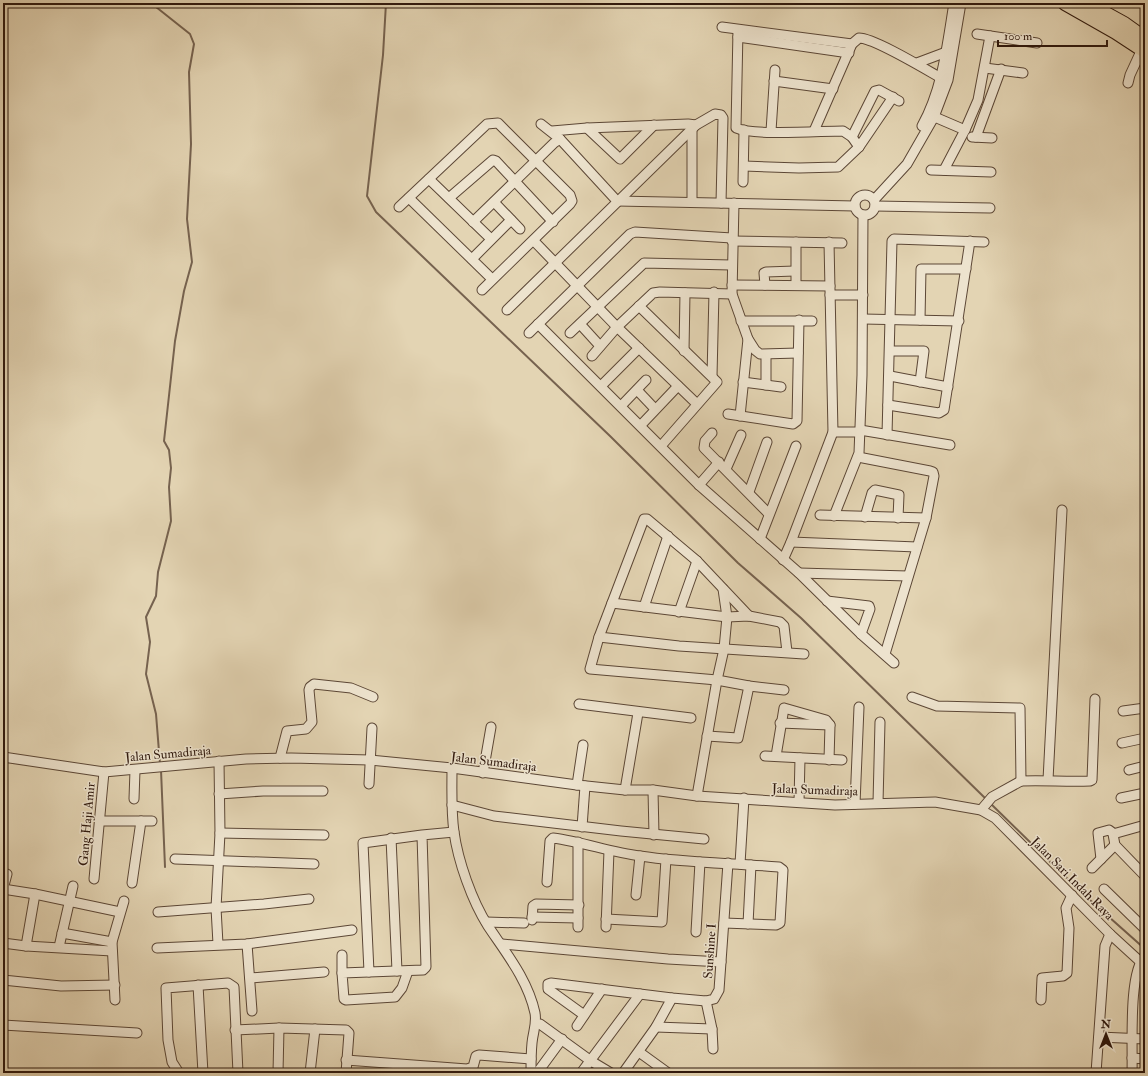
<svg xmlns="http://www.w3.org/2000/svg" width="1148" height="1076" viewBox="0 0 1148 1076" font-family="'IM FELL Double Pica',serif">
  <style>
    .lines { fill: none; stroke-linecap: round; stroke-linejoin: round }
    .stream { stroke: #76624f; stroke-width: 2 }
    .minor-casing { stroke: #5c4736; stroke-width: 11 }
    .highway-casing { stroke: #2f180d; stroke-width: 16 }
    .minor { stroke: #ede3ce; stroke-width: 9 }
    .highway { stroke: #e3d4b3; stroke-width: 14 }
    .labels { text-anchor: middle; stroke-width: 3; stroke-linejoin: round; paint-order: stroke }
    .street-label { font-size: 13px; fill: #2f180d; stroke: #ede3ce }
  </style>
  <rect width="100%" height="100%" fill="#e3d4b3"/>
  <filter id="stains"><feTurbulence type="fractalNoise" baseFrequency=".005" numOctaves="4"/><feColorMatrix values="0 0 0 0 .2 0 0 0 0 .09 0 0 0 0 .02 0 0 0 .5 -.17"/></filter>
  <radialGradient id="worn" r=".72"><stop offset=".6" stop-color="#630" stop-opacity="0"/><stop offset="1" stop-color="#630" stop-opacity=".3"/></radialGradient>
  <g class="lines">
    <g class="stream">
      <path d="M 151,3 L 190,34 L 194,44 L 189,72 L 191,144 L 187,219 L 192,262 L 184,291 L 175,341 L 164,441 L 169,450 L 171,468 L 169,487 L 171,521 L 158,572 L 156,596 L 146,617 L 150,642 L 146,674 L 156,714 L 160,764"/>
      <path d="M 386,3 L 383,55 L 367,196 L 376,212 L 610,436 L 738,563 L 801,618 L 986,799"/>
      <path d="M 161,770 L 165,867"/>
      <path d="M 990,803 L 1082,893 L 1145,949"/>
    </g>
    <g class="minor-casing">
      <g id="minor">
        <path d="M 722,27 L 852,44"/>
        <path d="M 738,30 L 736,128 C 754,136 820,131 843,131 L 852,137 L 859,147"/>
        <path d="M 977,34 L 1037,43"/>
        <path d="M 738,37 L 849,53"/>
        <path d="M 917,63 L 949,51"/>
        <path d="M 985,68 L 1023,73"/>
        <path d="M 774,81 L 833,89"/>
        <path d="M 1128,83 L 1130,75 L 1142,49"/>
        <path d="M 930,115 L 965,130"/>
        <path d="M 541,124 L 560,139 L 617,201 L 855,206"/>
        <path d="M 922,126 C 943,88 947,45 954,3"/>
        <path d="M 587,128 L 620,159 L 654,125"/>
        <path d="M 692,130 L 692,202"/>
        <path d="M 552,131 L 587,128 L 688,124 L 696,125"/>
        <path d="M 771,131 L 775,70"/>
        <path d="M 814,131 L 852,44 L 859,38 C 874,38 925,69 941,78"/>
        <path d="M 852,137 L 875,91 L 879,90 L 899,101"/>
        <path d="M 972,137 L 992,138"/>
        <path d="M 976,137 L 1001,69"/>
        <path d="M 744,166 L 799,168 L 838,167 L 859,147 L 893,97"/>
        <path d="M 931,170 L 991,172"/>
        <path d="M 944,170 L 965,130 L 978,100 L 990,36"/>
        <path d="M 429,179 L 491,239"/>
        <path d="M 743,182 L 744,130"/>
        <circle cx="865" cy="205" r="10"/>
        <path d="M 409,198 L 492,279"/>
        <path d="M 449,198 L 493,160 L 496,161 L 553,222"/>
        <path d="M 874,200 L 907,164 L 934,117 L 948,80 L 961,3"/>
        <path d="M 494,202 L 520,229"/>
        <path d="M 734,203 L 732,294 L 748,339 L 755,350 L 760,354 L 798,353"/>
        <path d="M 875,206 L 990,208"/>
        <path d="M 399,207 L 487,124 L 498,123 L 570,195 L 572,201 L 570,204 L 482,290"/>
        <path d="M 473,222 L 554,143 L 560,139"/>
        <path d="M 534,241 L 617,327 L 697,404"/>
        <path d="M 732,241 L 842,243"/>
        <path d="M 796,242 L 796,285"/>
        <path d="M 472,259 L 511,220"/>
        <path d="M 732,285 L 830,286"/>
        <path d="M 765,285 L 764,273 L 766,272 L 795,271"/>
        <path d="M 830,295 L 863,295"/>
        <path d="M 639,306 L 717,382 L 661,446"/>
        <path d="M 507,310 L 696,125 L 715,114 L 721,115 L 723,118 L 721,203"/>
        <path d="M 863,319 L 959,321"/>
        <path d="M 920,320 L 921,269 L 966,269"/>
        <path d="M 741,321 L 812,321"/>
        <path d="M 538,324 L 699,485 L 799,573 L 861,634 L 894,663"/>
        <path d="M 580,324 L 600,346"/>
        <path d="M 529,333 L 630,234 L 635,232 L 732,238"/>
        <path d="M 570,333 L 644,263 L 731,265"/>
        <path d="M 684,351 L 685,293"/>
        <path d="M 890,351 L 924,351 L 920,382"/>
        <path d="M 766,355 L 766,385"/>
        <path d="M 592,356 L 617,327 L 653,293 L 660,292 L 732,294"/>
        <path d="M 712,376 L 714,292"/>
        <path d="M 890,376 L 948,387"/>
        <path d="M 743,382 L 781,387"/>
        <path d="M 601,386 L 639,348"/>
        <path d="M 637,390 L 655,409"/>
        <path d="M 888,405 L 939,413 L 944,410 L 970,241"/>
        <path d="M 621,406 L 646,380"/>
        <path d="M 728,414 L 793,424 L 797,421 L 799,320"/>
        <path d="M 740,416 L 748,339"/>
        <path d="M 641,425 L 678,386"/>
        <path d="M 860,430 L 950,445"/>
        <path d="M 833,432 L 860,432"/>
        <path d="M 712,433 L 705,441 L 704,448 L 769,514"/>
        <path d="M 887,435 L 892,241 L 894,239 L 984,242"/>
        <path d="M 858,457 L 930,471 L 933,472 L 934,476 L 926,518 L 885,654"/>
        <path d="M 726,469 L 741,435"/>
        <path d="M 699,485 L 719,462"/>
        <path d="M 749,492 L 767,442"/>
        <path d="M 820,515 L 926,518"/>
        <path d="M 834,516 L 859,453 L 862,375 L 863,215"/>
        <path d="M 865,517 L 872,493 L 875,490 L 899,495 L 898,518"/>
        <path d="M 760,539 L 796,446"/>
        <path d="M 791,542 L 917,547"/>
        <path d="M 783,560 L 791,542 L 833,432 L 829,242"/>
        <path d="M 799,573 L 908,576"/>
        <path d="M 827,601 L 869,606 L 870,609 L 861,634"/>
        <path d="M 612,603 L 727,617 L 749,616 L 780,622 L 784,626 L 787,652"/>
        <path d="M 644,607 L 668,536"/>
        <path d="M 679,612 L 697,561"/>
        <path d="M 749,616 L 697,561 L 647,519 L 644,519 L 599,637 L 590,669 L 717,680 L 749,686 L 784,690"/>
        <path d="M 599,637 L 679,646 L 804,654"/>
        <path d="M 912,697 L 937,706 L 1020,708 L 1021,781 C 1044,780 1067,782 1090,781 L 1092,780 L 1095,699"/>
        <path d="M 579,704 L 691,718"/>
        <path d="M 1123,711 L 1145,708"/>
        <path d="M 780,723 L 830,725"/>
        <path d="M 707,736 L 738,738 L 749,686"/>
        <path d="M 1122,743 L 1145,738"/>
        <path d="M 765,756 L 842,760"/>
        <path d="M 776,756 L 784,708 L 826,720 L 830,725 L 829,760"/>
        <path d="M 3,757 L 104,772 L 246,759 L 291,758 L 370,760 L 452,768 L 577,785 L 625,790 L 653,790 L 697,796 L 835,805 L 935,802 L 981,810 L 995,818 L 1110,934 L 1145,966"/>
        <path d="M 280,758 L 287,731 L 306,729 L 312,722 L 309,690 L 310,687 L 314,684 L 351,688 L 373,697"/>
        <path d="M 452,768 C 452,789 451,811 454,832 C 458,861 472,901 488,926 C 506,953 528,980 535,1013 C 537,1024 533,1032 532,1043 C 531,1053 531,1063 531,1073"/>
        <path d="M 1129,770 L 1145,766"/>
        <path d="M 483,773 L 491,727"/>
        <path d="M 1048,780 L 1062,510"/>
        <path d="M 369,784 L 372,728"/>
        <path d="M 577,785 L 583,745"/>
        <path d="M 625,790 L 638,713"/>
        <path d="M 653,790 L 654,835"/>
        <path d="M 219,794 L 263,791 L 323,791"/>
        <path d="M 697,796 L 717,680 L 724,649 L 727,617 L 723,589"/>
        <path d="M 1121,798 L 1145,793"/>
        <path d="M 134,799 L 135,770"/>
        <path d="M 799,802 L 800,758"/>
        <path d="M 878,803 L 880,722"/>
        <path d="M 855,804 L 859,707"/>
        <path d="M 452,805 L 494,816 L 621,831 L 704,839"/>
        <path d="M 981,810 L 992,797 L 1021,781"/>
        <path d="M 101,821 L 152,821"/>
        <path d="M 1145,825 L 1113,834 L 1115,845 L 1145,876"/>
        <path d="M 582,827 L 585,786"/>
        <path d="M 220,833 L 324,835"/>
        <path d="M 422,835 L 426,967 L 423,970 L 369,972 L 363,843 L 422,835 L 454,832"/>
        <path d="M 391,838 L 397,971"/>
        <path d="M 175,859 L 314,864"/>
        <path d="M 1101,859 L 1098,833 L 1109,830 L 1113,833"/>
        <path d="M 740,864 L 744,798"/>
        <path d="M 1092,868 L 1115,845"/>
        <path d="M 94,879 L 104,772"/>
        <path d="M 547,882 L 550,841 L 553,838 C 583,842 610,852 640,856 C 686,863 733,863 779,867 L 783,870 L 780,923 L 776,925 L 724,923"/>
        <path d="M 132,883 L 141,821"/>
        <path d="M 3,889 L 35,894 L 120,912"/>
        <path d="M 3,889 L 7,874"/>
        <path d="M 1104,889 L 1145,929"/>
        <path d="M 636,895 L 640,856"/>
        <path d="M 158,912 L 264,904 L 309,899"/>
        <path d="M 532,917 L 578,918"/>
        <path d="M 606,919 L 662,922 L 666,859"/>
        <path d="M 532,920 L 533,906 L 536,904 L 579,905"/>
        <path d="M 486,922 L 524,923"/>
        <path d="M 748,924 L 751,865"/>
        <path d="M 578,927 L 578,842"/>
        <path d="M 606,927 L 609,851"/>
        <path d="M 696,932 L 700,862"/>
        <path d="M 62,933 L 112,942"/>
        <path d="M 3,943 L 26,946 L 112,951"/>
        <path d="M 218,944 L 216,908 L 220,833 L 219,761"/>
        <path d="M 247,944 L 252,1011"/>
        <path d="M 502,944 L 668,959 L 721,962"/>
        <path d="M 26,946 L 35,894"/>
        <path d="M 59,947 L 73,886"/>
        <path d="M 157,948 L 247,944 L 352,930"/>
        <path d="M 342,955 L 342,973"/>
        <path d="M 369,972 L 342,973 L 344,999 L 346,1000 L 395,997 L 402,988 L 408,971"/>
        <path d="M 250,978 L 324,972"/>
        <path d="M 3,980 L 61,986 L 115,985"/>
        <path d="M 198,985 L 203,1073"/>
        <path d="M 115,1000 L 112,942 L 124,901"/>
        <path d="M 1041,1000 L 1042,978 L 1063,976 L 1067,973 L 1069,928 L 1066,908 L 1072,895"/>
        <path d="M 706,1001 L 712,1029 L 713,1049"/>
        <path d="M 584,1015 L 548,989 L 548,984 L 551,983 L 672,998 L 706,1001 L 714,999 L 719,990 L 728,863"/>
        <path d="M 540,1024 L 591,1061 L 611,1073"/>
        <path d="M 3,1025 L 137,1033"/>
        <path d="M 577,1026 L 602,989"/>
        <path d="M 656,1027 L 712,1029"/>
        <path d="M 235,1030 L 279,1028 L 346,1030 L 349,1033 L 346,1073"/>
        <path d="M 1099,1037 L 1145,1039"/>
        <path d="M 639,1052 L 668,1073"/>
        <path d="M 1132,1058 L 1145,1059"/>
        <path d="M 346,1060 L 467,1069 L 473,1067 L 476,1056 L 479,1055 L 531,1059"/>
        <path d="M 179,1073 L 172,1062 L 168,1040 L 166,988 L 228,983 L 234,987 L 238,1073"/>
        <path d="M 278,1073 L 279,1028"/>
        <path d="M 310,1073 L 315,1029"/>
        <path d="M 537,1073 L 562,1039"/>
        <path d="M 581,1073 L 640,994"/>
        <path d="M 623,1073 L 656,1027 L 672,998"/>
        <path d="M 1096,1073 L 1105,946 L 1110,934"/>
        <path d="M 1132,1073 C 1133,1048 1128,972 1145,956"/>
      </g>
    </g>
    <g class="highway-casing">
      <g id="highway">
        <path d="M 1065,3 L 1116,32 L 1145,51"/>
        <path d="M 1086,3 L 1124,24 L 1145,39"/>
      </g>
    </g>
    <use href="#minor" class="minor"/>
    <use href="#highway" class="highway"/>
  </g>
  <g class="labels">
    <g class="street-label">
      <text transform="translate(168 753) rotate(-5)" y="5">Jalan Sumadiraja</text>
      <text transform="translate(494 761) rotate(7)" y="5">Jalan Sumadiraja</text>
      <text transform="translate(815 789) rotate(2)" y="5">Jalan Sumadiraja</text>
      <text transform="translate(86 824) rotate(-85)" y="5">Gang Haji Amir</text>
      <text transform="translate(1073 878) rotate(45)" y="5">Jalan Sari Indah Raya</text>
      <text transform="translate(709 951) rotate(-86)" y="5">Sunshine I</text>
    </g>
  </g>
  <rect width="1148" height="1076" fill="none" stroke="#e3d4b3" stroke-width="16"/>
  <rect x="4" y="4" width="1140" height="1068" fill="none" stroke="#2f180d" stroke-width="2"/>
  <rect x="8" y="8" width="1132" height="1060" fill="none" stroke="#2f180d"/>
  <g transform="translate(1106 1034)" stroke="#ede3ce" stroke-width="3" paint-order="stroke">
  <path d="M0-3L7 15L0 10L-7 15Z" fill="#2f180d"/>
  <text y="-6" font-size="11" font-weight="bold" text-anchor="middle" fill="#2f180d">N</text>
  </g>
  <path d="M998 40v6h109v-6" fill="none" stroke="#2f180d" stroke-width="2"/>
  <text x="1004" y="40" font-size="12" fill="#2f180d" stroke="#ede3ce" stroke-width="3" paint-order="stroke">100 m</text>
  <rect width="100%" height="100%" filter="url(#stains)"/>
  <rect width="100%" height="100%" fill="url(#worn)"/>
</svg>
